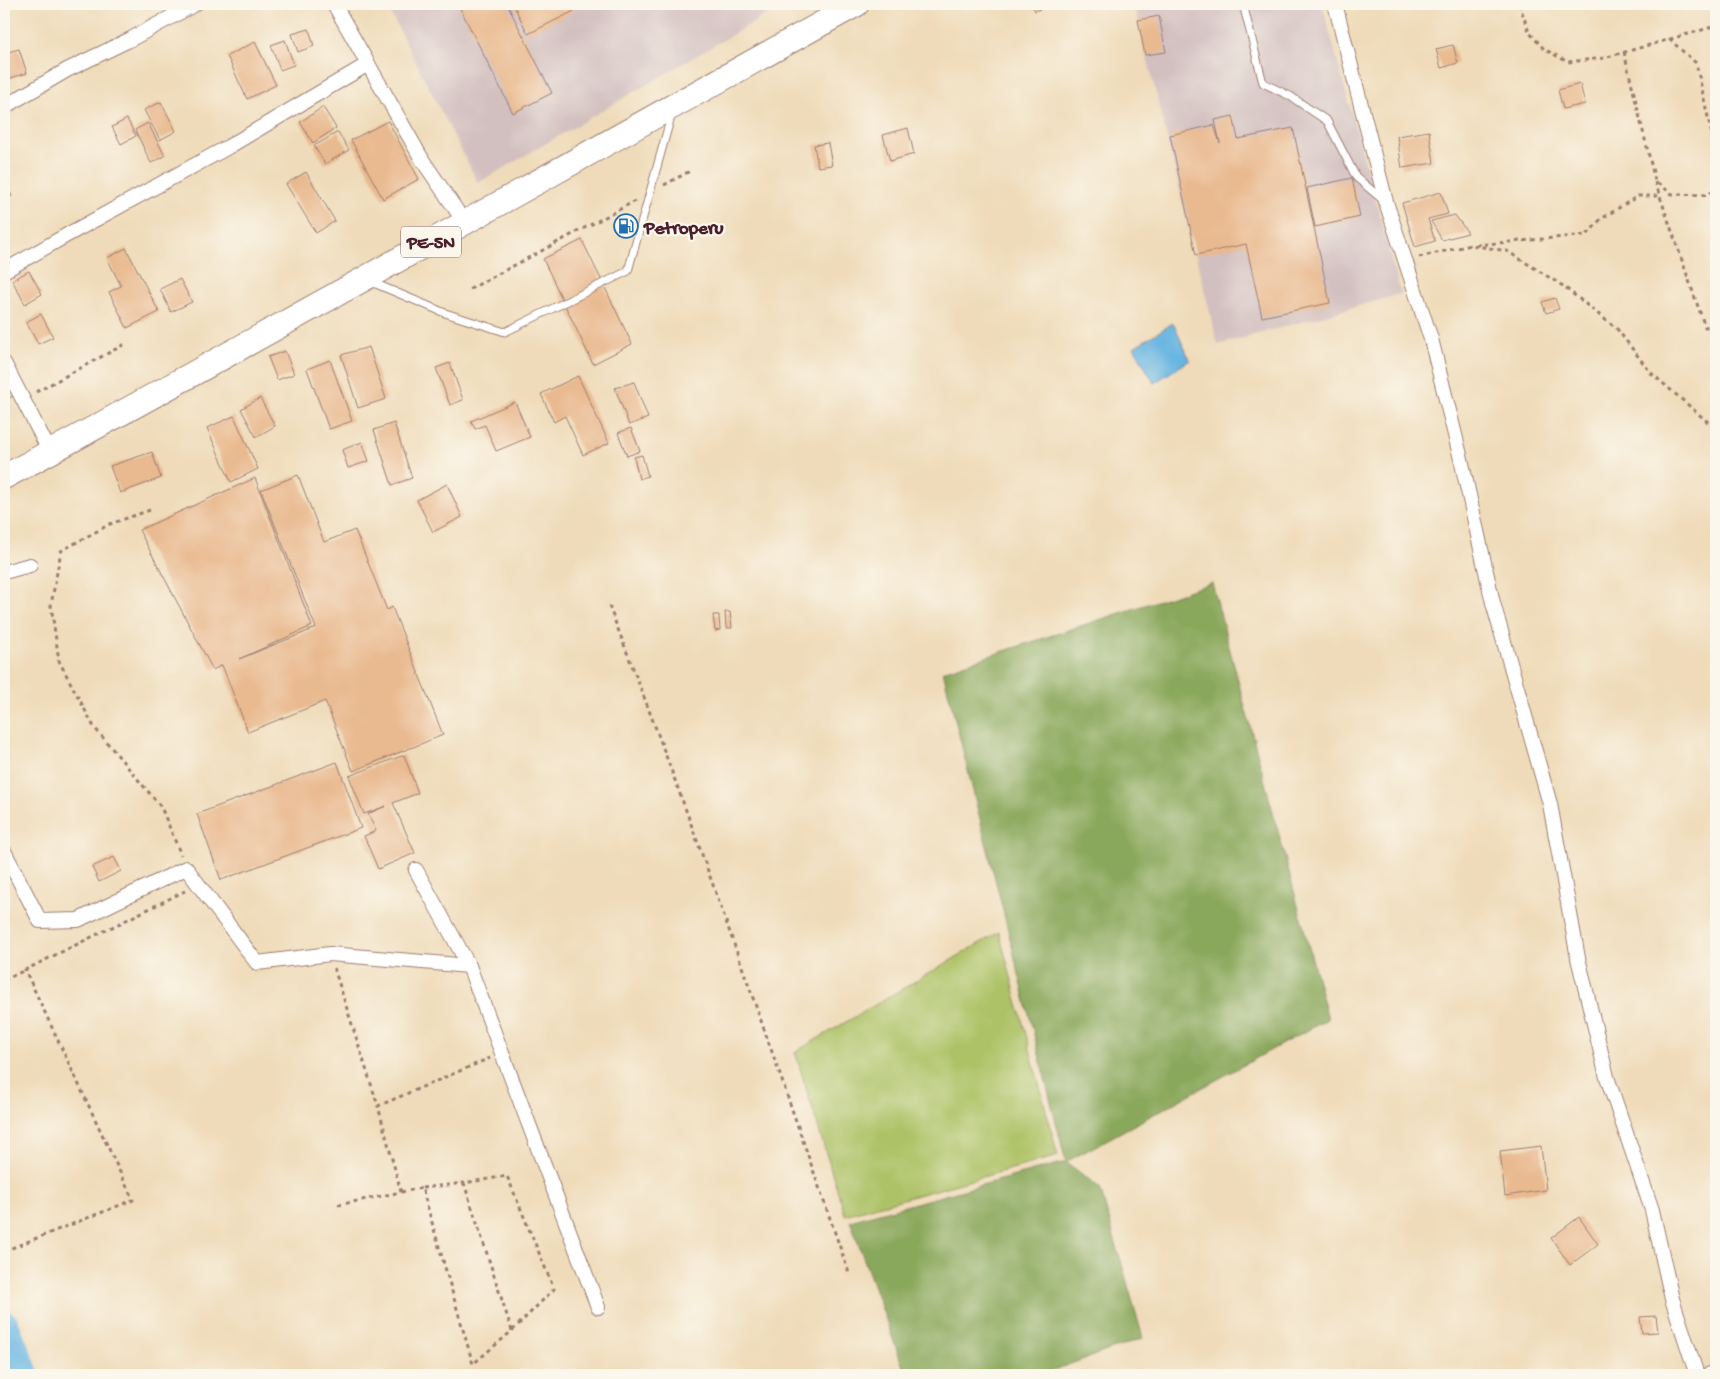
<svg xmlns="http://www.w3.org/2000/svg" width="1720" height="1379" viewBox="0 0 1720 1379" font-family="'Gochi Hand',sans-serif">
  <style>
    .industrial { fill: #d2bfbf }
    .green { fill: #adc266; stroke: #7c7048 }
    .forest { fill: #8aa85b; stroke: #6a6443 }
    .water { fill: #67b5e1; stroke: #586a86 }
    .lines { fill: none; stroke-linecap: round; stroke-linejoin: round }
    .river { stroke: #67b5e1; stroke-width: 31 }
    .building { fill: #e9b98f }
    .service-casing { stroke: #9c7d72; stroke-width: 9 }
    .minor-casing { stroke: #9c7d72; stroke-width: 16 }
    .trunk-casing { stroke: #9c7d72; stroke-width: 26 }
    .path { stroke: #9c7d72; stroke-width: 3; stroke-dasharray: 4 4; stroke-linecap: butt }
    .service { stroke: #fff; stroke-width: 7 }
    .minor { stroke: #fff; stroke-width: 14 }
    .trunk { stroke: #fff; stroke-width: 24 }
    .labels { text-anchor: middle; stroke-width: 4.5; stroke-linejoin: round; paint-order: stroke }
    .shield { fill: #fbf7ec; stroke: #7f6065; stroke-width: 1 }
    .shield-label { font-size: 18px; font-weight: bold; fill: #4a1f2b }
    .poi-label { font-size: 19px; font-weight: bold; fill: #4a1f2b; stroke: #fbf7ec; text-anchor: start }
  </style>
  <rect width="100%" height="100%" fill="#fbf7ec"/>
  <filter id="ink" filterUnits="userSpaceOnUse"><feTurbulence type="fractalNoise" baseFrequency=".02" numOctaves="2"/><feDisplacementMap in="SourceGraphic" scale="10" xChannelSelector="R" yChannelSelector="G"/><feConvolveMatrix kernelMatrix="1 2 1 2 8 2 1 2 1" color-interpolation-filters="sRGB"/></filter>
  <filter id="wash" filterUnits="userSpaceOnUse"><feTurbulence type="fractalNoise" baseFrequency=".0096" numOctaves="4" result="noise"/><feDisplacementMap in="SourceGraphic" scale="20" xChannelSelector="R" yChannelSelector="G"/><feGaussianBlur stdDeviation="1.12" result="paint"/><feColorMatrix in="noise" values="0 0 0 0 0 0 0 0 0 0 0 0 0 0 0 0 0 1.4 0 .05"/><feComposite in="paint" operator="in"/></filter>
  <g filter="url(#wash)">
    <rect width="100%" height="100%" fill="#efdbb9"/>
    <g class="industrial">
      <path d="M 386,4 L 785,4 L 478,183 Z"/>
      <path d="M 1134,4 L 1322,4 L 1401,294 L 1218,345 Z"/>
    </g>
    <path class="green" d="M 999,932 L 1058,1156 L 845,1215 L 795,1052 Z"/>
    <path class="forest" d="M 1212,583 L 1328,1019 L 1066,1162 L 1100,1188 L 1143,1338 L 1040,1375 L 906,1375 L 850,1221 L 1066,1162 L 943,671 Z"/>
    <path class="water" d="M 1173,323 L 1190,360 L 1154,383 L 1134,347 Z"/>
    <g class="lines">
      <path class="river" d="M 4,1326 L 24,1375"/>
    </g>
    <g id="blocks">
      <g class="building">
        <path d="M 458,4 L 507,4 L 552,93 L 513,113 Z"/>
        <path d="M 513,4 L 570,4 L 574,11 L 528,34 Z"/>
        <path d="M 1032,4 L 1052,4 L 1035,11 Z"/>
        <path d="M 1159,16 L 1166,52 L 1145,55 L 1138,20 Z"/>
        <path d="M 309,29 L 314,46 L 298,52 L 292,34 Z"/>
        <path d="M 285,40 L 294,65 L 280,70 L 271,45 Z"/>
        <path d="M 255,42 L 276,85 L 247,99 L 227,56 Z"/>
        <path d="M 1453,45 L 1458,63 L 1441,68 L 1436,49 Z"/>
        <path d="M 19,49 L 27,73 L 8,79 L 4,66 L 4,53 Z"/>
        <path d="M 1580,84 L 1585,104 L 1563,109 L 1558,90 Z"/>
        <path d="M 161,102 L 176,131 L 160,140 L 144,110 Z"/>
        <path d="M 323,107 L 336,128 L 313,143 L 300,122 Z"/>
        <path d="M 1233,116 L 1238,139 L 1293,128 L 1330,303 L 1262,317 L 1246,244 L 1196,255 L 1170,135 L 1214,125 L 1220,143 L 1215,120 Z"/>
        <path d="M 127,119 L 136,136 L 121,144 L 112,127 Z"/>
        <path d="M 388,121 L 419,179 L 383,199 L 351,140 Z"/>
        <path d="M 148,123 L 165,156 L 151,163 L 135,130 Z"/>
        <path d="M 908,128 L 914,154 L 890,161 L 883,135 Z"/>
        <path d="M 1429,131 L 1434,163 L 1402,168 L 1397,136 Z"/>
        <path d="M 338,132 L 349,150 L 325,164 L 314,146 Z"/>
        <path d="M 828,143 L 832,165 L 818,167 L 814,145 Z"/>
        <path d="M 306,172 L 335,221 L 316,233 L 286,184 Z"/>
        <path d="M 1352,178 L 1360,217 L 1315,227 L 1307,188 Z"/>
        <path d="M 4,181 L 12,196 L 4,201 Z"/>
        <path d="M 1441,192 L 1448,214 L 1428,219 L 1435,241 L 1415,247 L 1402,203 Z"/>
        <path d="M 1455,215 L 1468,233 L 1442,240 L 1431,221 Z"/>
        <path d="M 582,240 L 632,344 L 593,364 L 543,259 Z"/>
        <path d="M 126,248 L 159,312 L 127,328 L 109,292 L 121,286 L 107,258 Z"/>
        <path d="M 29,271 L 42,294 L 25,304 L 12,280 Z"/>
        <path d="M 180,279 L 192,302 L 171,312 L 160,289 Z"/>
        <path d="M 1555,298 L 1559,309 L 1546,313 L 1542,302 Z"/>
        <path d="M 41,314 L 53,337 L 38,344 L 26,322 Z"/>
        <path d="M 369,347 L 386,399 L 358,408 L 341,355 Z"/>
        <path d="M 285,351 L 294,374 L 277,380 L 268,357 Z"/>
        <path d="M 330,360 L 352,421 L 329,429 L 307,369 Z"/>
        <path d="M 450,363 L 463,400 L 450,405 L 436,368 Z"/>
        <path d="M 578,376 L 609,443 L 583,455 L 565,416 L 554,422 L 541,394 Z"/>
        <path d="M 4,378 L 13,396 L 4,401 Z"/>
        <path d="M 634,382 L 648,418 L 629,425 L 615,388 Z"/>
        <path d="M 260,398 L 275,426 L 256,437 L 241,409 Z"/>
        <path d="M 515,402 L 530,437 L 496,451 L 485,425 L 475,429 L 471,421 Z"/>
        <path d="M 234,416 L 258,469 L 231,482 L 207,428 Z"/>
        <path d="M 394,423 L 412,478 L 392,485 L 374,430 Z"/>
        <path d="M 631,428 L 640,451 L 627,456 L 618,433 Z"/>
        <path d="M 362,442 L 369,461 L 348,468 L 342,450 Z"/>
        <path d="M 152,452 L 161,478 L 120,493 L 110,466 Z"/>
        <path d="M 642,455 L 648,476 L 639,479 L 634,457 Z"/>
        <path d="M 298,475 L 324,542 L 355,530 L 387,610 L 392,607 L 443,735 L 353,771 L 325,701 L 248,732 L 222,665 L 213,670 L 139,530 L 255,478 L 312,626 L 239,659 L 316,628 L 261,490 Z"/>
        <path d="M 447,484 L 462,517 L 433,532 L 417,500 Z"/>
        <path d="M 725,612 L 730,612 L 732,628 L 726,628 Z"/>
        <path d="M 713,615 L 719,615 L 720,630 L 715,631 Z"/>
        <path d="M 404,755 L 418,793 L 393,803 L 415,853 L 378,869 L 364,836 L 376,831 L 368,814 L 386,806 L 364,814 L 349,776 Z"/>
        <path d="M 337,762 L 361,828 L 221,880 L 197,814 Z"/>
        <path d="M 114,857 L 121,871 L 99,882 L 92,867 Z"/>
        <path d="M 1541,1146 L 1546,1190 L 1505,1196 L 1500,1151 Z"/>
        <path d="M 1579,1217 L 1598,1244 L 1570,1265 L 1551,1238 Z"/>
        <path d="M 1656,1316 L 1658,1332 L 1642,1333 L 1640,1317 Z"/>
      </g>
    </g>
  </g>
  <g filter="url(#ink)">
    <use href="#blocks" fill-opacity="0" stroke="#9c7d72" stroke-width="1"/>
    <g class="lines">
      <g class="service-casing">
        <g id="service">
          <path d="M 1243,4 L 1263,83 L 1290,96 L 1327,121 L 1356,177 L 1383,200"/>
          <path d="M 369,281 L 445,313 L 505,332 L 628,271 L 672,113"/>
        </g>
      </g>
      <g class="minor-casing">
        <g id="minor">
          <path d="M 334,4 L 423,161 L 465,223"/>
          <path d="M 1335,4 L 1386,202 L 1431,339 L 1461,459 L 1493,603 L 1550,804 L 1578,958 L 1607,1077 L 1652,1210 L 1672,1299 L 1697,1375"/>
          <path d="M 4,107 L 67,70 L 131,39 L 195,4"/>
          <path d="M 4,271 L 67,235 L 228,147 L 368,64"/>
          <path d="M 4,363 L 50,452"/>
          <path d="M 4,572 L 30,565"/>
          <path d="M 4,851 L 40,921 L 78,920 L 186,868 L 257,963 L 330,954 L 469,966"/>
          <path d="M 416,870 L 469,966 L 598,1307"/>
          <path d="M 1708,1375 L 1716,1372"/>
        </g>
      </g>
      <g class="trunk-casing">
        <path id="trunk" d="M 4,477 C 290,323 572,161 857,4"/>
      </g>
      <g class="path">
        <path d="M 1519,4 L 1529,32 L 1544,49 L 1568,62 L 1604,58 L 1716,26"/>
        <path d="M 1669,39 L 1696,63 L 1716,153"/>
        <path d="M 1624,52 L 1655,181 L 1672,194 L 1704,195 L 1716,191"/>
        <path d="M 1655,182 L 1705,327 L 1716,325"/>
        <path d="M 664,185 L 692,170"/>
        <path d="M 1476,245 L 1587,235 L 1601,219 L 1638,196 L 1661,196"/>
        <path d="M 1419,257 L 1471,245 L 1507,251 L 1563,286 L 1617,329 L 1651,373 L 1716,429"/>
        <path d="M 470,289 L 635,201"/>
        <path d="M 36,392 L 125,344"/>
        <path d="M 150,510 L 110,524 L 61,551 L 51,605 L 59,661 L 94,727 L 161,807 L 181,855"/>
        <path d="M 609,606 C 695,826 771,1050 849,1273"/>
        <path d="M 334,968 L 378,1106 L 490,1058"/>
        <path d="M 4,980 L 25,970"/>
        <path d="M 422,1188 L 464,1183"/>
        <path d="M 401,1192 L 422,1188 L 473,1364 L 512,1331 L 464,1183 L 507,1176 L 554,1289 L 512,1331"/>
        <path d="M 338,1205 L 401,1192 L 378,1106"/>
        <path d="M 4,1251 L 133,1200 L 25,970 L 185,891"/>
      </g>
      <use href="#service" class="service"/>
      <use href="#minor" class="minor"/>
      <use href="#trunk" class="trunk"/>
    </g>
  </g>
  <defs>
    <g id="fuel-ring" transform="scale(1.25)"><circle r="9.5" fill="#fbf7ec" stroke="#1f6fb2" stroke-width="1.5"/><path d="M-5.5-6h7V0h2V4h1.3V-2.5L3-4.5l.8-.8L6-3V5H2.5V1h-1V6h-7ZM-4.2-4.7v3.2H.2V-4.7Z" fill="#1f6fb2"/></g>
  </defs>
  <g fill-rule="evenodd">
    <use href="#fuel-ring" x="626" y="226"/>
  </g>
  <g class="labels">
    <rect class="shield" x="401" y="226.5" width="60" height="31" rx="4"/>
    <g class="shield-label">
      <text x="431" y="248">PE-5N</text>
    </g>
    <g class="poi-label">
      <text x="644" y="233">Petroperu</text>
    </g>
  </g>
  <rect width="1720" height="1379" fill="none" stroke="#fbf7ec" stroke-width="20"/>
</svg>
